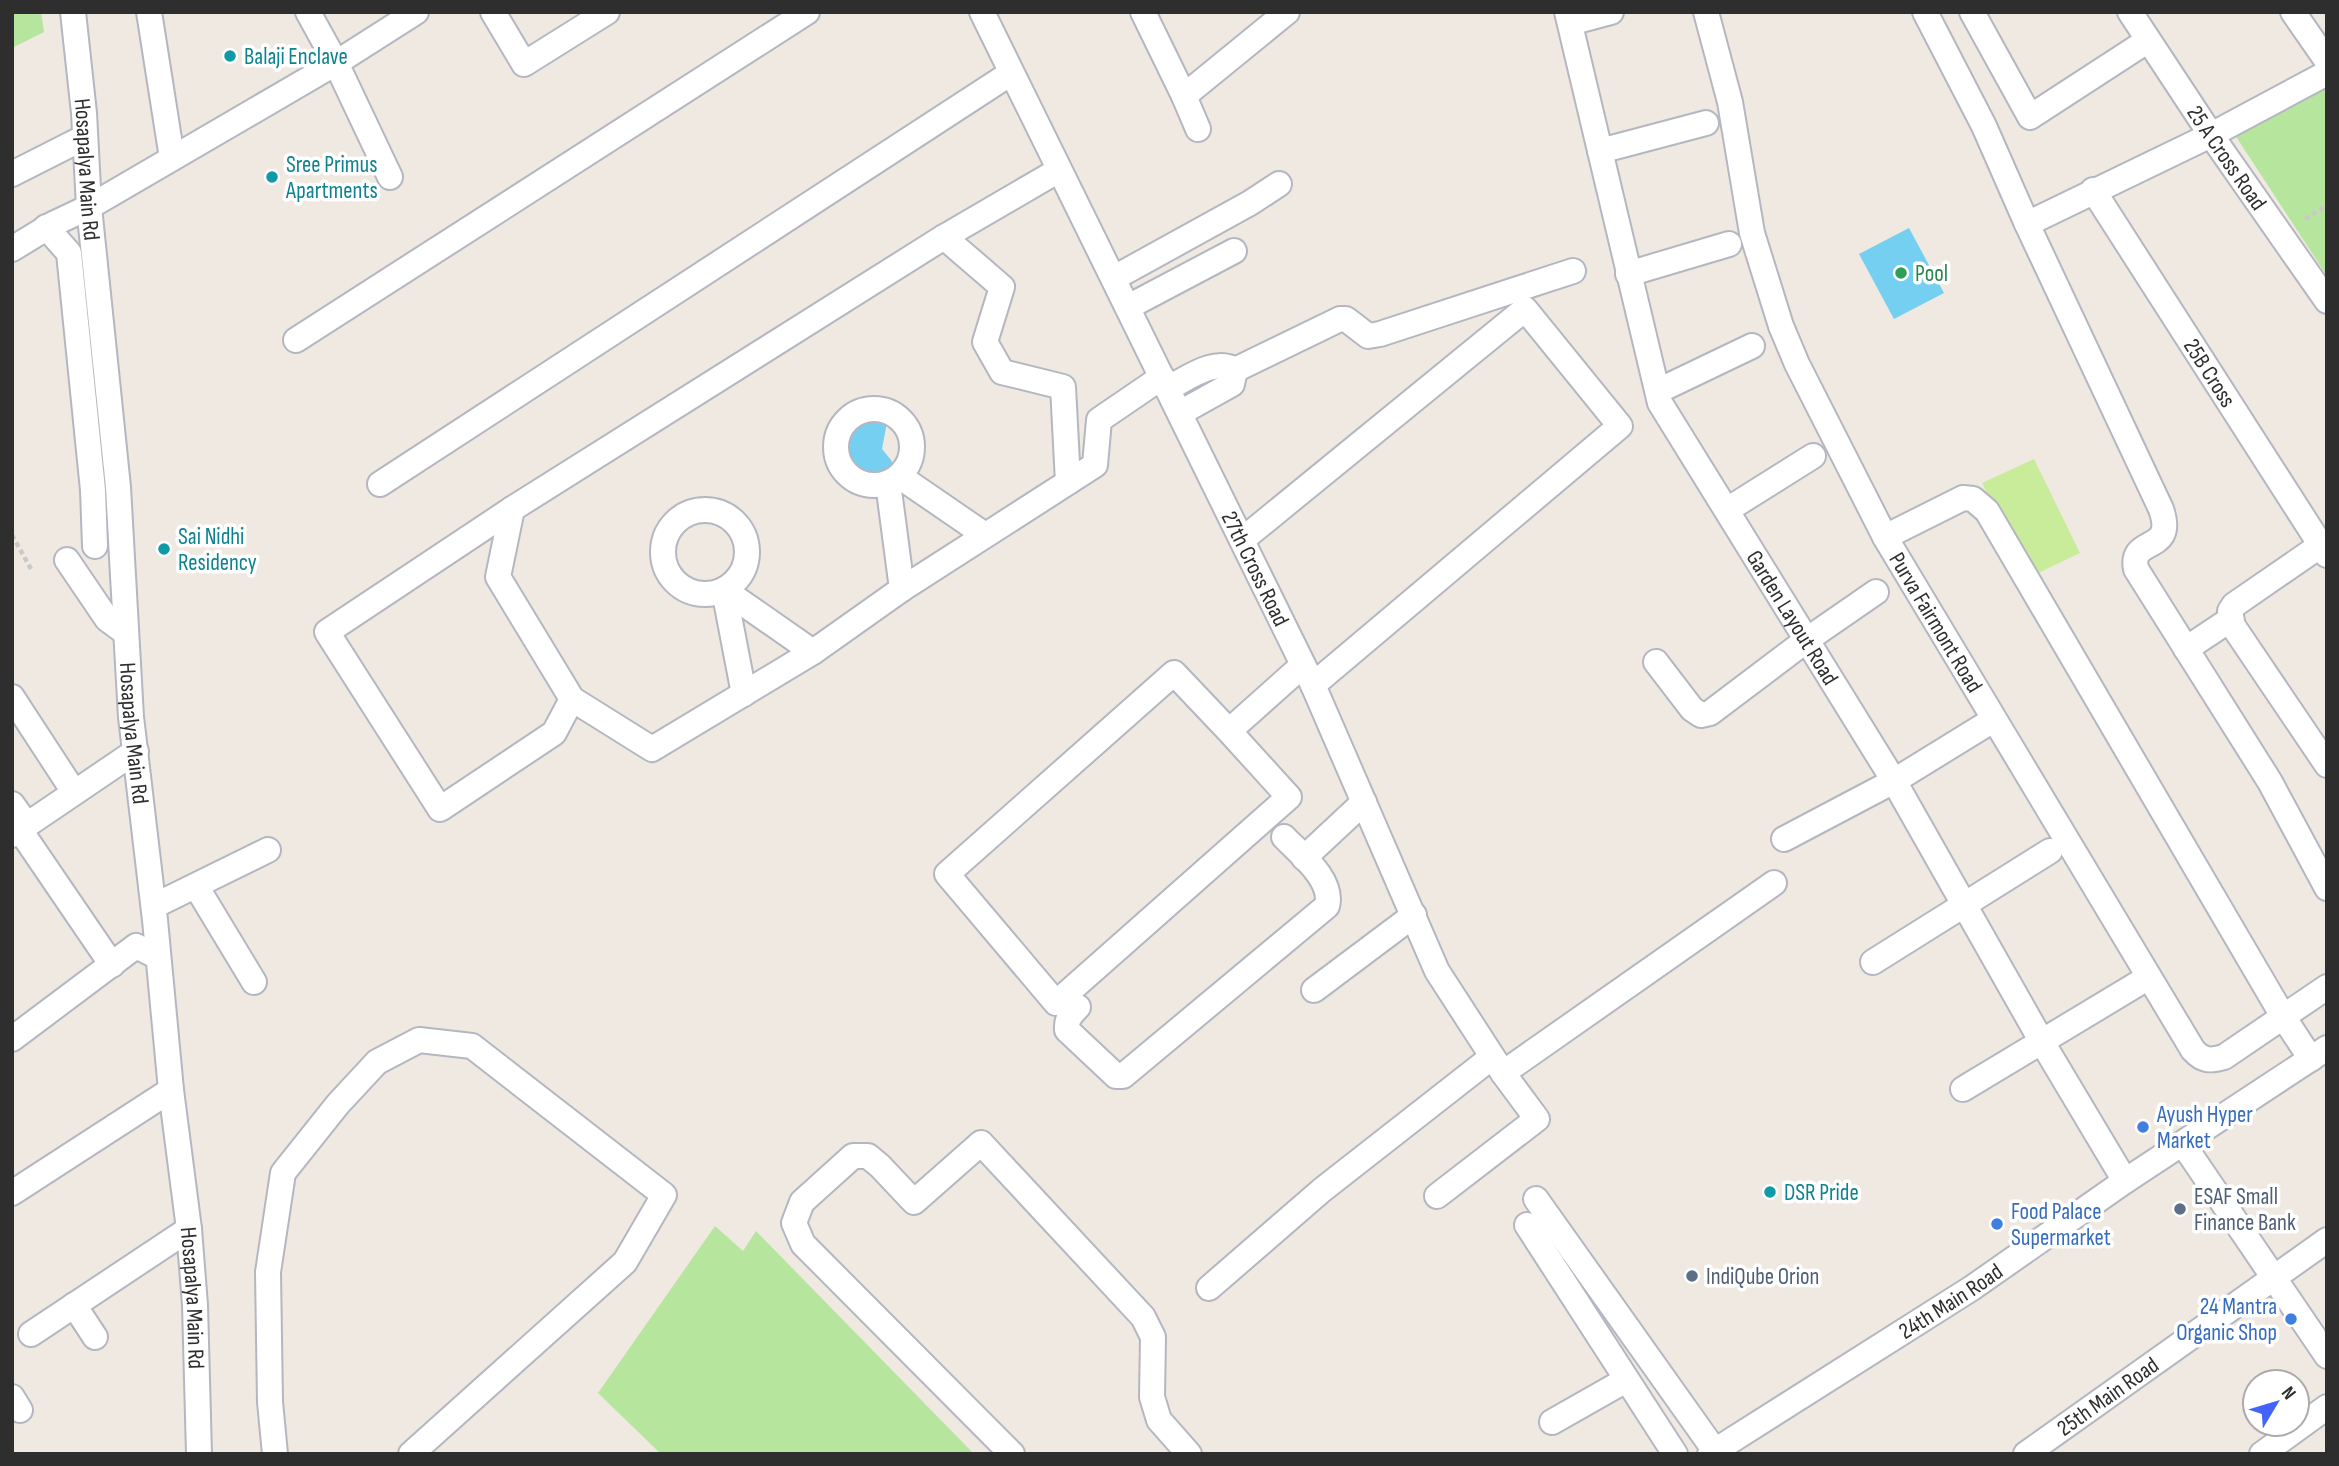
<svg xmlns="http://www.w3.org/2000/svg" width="2339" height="1466" viewBox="0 0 2339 1466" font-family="'Sofia Sans Condensed',sans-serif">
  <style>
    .green { fill: #b6e59e }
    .pitch { fill: #c9ec9a }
    .water { fill: #75cff0 }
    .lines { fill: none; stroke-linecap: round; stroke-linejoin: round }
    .minor-casing { stroke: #b4b7c1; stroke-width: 28 }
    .path { stroke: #c9c9c9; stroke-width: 4.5; stroke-dasharray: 5 3.5; stroke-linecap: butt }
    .minor { stroke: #fff; stroke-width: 24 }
    .culture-dot { fill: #0f9aa8; stroke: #fff; stroke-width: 2.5 }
    .leisure-dot { fill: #2e9e5b; stroke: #fff; stroke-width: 2.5 }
    .shop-dot { fill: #3f7fe0; stroke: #fff; stroke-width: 2.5 }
    .service-dot { fill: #5c6f8a; stroke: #fff; stroke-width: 2.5 }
    .labels { text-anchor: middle; stroke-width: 7; stroke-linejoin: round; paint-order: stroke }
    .culture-label { font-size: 23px; fill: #0d838f; stroke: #fff; text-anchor: start }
    .street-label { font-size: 23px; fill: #2e2e2e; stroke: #fff }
    .leisure-label { font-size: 23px; fill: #27864d; stroke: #fff; text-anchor: start }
    .shop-label { font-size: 23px; fill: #366cbe; stroke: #fff; text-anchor: start }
    .service-label { font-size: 23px; fill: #4e5e75; stroke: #fff; text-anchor: start }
  </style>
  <rect width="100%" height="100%" fill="#efe9e1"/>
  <g class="green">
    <path d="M 12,12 L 41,12 L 44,32 L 12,48 Z"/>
    <path d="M 2327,81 L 2327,276 L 2233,132 Z"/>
    <path d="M 715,1226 L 743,1251 L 756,1231 L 974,1454 L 661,1454 L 598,1393 Z"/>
  </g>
  <path class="pitch" d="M 2034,459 L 2080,553 L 2028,578 L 1982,483 Z"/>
  <g class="water">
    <path d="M 1909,228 L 1944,293 L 1894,319 L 1859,254 Z"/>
    <path d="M 876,415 L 887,422 L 882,449 L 891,460 L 895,468 L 888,479 L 871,471 L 858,480 C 843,478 838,457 835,443 L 856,430 L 864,417 Z"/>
  </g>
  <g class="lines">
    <g class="minor-casing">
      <g id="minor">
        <path id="s1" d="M 73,12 L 84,113 L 89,207 L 118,487 L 131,717 L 155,920 L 171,1090 L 189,1229 L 195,1305 L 199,1454"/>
        <path d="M 149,12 L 172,158"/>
        <path d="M 308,12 L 336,63 L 390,177"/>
        <path d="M 493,12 L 524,64 L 607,12"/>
        <path id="s2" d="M 982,12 L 1313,685 L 1437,971 L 1503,1073 L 1537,1119 L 1437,1196"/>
        <path d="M 1143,12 L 1184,96 L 1287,12"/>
        <path id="s3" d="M 1567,12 L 1660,403 L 1894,781 L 2042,1042 L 2125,1181"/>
        <path id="s4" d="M 1706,12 L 1730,102 L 1752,233 L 1781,326 L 1797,364 L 1885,537 L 2193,1050 C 2203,1061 2210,1061 2224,1057 L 2327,987"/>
        <path d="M 1925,12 L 1984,126 L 2027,224 L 2161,509 C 2177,555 2129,535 2136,569 L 2270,782 L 2327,888"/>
        <path d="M 1972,12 L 2030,117 L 2147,41"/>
        <path id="s5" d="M 2130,12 L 2211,135 L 2327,301"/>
        <path d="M 2293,12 L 2327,61"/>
        <path d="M 1570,23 L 1611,12"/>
        <path d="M 1184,96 L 1198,129"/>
        <path d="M 1600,151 L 1706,123"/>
        <path d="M 1059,170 L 944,237 L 512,509 L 498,577 L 572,699 L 652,749 L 813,652 L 902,589 L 1095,465 L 1099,420 L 1162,377"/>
        <path d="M 12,174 L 85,137"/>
        <path id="s6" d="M 2093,190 L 2327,555"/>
        <path d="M 2027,224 L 2211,135 L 2327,73"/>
        <path d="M 46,227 L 69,253 L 93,490 L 95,546"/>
        <path d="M 944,237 L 1002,287 L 985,342 L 1002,372 L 1063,387 L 1068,482"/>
        <path d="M 12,249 L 53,224 L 89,207 L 336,63 L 416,12"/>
        <path d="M 1628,274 L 1729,244"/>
        <path d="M 1114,278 L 1250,203 L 1279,184"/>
        <path d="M 1128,307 L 1234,251"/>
        <path d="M 296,340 L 807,12"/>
        <path d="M 1235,370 L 1340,319 L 1346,319 L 1368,336 L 1380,334 L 1573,271"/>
        <path d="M 1168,388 C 1187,379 1215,357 1235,370"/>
        <path d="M 1658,391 L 1752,346"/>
        <circle cx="874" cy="447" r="38"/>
        <path d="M 1180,413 L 1232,384 L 1235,370"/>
        <path d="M 899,476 L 985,535"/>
        <path d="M 888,483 L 902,589"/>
        <path d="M 380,484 L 1011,73"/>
        <path d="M 512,509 L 327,632 L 440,809 L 554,733 L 572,699"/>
        <circle cx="705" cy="552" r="42"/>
        <path d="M 1727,510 L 1813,456"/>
        <path d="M 1885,537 L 1963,498 L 1973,499 L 1987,511 L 2284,1018 L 2311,1059"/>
        <path d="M 1242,540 L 1525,309 L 1620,426 L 1313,685"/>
        <path d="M 2321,545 L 2234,605 L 2230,611 L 2233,626 L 2327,765"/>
        <path d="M 67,560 L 107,619 L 126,633"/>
        <path d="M 724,590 L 813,652"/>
        <path d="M 724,590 L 744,694"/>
        <path d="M 2186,649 L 2231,619"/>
        <path d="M 1656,662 L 1692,709 L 1701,715 L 1710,713 L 1808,639 L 1876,592"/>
        <path d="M 12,697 L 74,792"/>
        <path d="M 1229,731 L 1289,797 L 1056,1003 L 947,874 L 1174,673 L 1229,731 L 1303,665"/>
        <path d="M 12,804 L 27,825"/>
        <path d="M 20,830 L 112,965"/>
        <path d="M 12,835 L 136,751"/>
        <path d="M 1784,839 L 1894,781 L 1985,725"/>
        <path d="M 1304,858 L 1364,802"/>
        <path d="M 196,886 L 254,982"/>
        <path d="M 154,906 L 268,850"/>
        <path d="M 1873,962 L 2050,851"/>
        <path d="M 1314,990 L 1414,915"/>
        <path d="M 1078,1007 C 1070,1015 1066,1020 1067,1030 L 1116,1076 L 1123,1076 L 1327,906 C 1334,880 1300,854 1284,837"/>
        <path d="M 12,1039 L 136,946 L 158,957"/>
        <path d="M 1503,1073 L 1774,883"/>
        <path d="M 1963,1089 L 2139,983"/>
        <path d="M 2183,1144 L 2327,1356"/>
        <path d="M 12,1193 L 171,1090"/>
        <path d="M 1536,1199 L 1715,1451"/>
        <path d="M 1527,1225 L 1675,1454"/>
        <path d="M 1209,1288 L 1322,1190 L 1492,1057"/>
        <path d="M 74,1305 L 95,1337"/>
        <path d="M 31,1334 L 189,1229"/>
        <path d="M 12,1397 L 20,1410"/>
        <path d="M 1552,1422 L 1626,1380"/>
        <path d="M 275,1454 L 270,1402 L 268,1272 L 283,1173 L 338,1104 L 377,1062 L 419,1040 L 472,1046 L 664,1195 L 625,1262 L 411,1454"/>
        <path d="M 1012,1454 L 803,1244 L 794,1223 L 802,1202 L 853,1156 L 868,1156 L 880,1166 L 914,1202 L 981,1143 L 1143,1317 L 1153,1337 L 1152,1397 L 1159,1420 L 1189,1454"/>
        <path id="s7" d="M 1710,1454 L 1972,1288 L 2125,1181 L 2327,1048"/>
        <path id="s8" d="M 2026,1454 L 2327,1240"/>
        <path d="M 2262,1454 L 2327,1407"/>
      </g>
    </g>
    <g class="path">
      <path d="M 2305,219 L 2327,205"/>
      <path d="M 12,535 L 31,569"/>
    </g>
    <use href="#minor" class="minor"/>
  </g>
  <g class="culture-dot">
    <circle cx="230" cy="56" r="7"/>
    <circle cx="272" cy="177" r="7"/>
    <circle cx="164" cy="549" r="7"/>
    <circle cx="1770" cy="1192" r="7"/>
  </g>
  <circle class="leisure-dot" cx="1901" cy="273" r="7"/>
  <g class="shop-dot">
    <circle cx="2143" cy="1127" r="7"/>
    <circle cx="1997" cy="1224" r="7"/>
    <circle cx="2291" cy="1319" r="7"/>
  </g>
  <g class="service-dot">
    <circle cx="2180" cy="1209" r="7"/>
    <circle cx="1692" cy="1276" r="7"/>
  </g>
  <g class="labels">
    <g class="culture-label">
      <text x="244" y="64">Balaji Enclave</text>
      <text x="286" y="172">Sree Primus<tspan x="286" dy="26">Apartments</tspan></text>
      <text x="178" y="544">Sai Nidhi<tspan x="178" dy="26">Residency</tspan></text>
      <text x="1784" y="1200">DSR Pride</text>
    </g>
    <g class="street-label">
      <text dy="8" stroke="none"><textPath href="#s5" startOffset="175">25 A Cross Road</textPath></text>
      <text dy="8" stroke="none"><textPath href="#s1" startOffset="158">Hosapalya Main Rd</textPath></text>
      <text dy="8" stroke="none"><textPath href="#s6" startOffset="217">25B Cross</textPath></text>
      <text dy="8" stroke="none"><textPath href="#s2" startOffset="620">27th Cross Road</textPath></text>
      <text dy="8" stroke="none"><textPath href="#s3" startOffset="654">Garden Layout Road</textPath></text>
      <text dy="8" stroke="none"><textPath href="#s4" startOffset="658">Purva Fairmont Road</textPath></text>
      <text dy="8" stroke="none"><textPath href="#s1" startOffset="724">Hosapalya Main Rd</textPath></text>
      <text dy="8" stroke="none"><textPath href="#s1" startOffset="1292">Hosapalya Main Rd</textPath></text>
      <text dy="8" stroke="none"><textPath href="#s7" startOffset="285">24th Main Road</textPath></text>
      <text dy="8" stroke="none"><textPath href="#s8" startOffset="100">25th Main Road</textPath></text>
    </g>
    <g class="leisure-label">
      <text x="1915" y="281">Pool</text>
    </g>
    <g class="shop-label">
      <text x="2157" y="1122">Ayush Hyper<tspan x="2157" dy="26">Market</tspan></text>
      <text x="2011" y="1219">Food Palace<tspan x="2011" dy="26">Supermarket</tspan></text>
      <text x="2277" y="1314" text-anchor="end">24 Mantra<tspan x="2277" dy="26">Organic Shop</tspan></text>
    </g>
    <g class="service-label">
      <text x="2194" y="1204">ESAF Small<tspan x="2194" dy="26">Finance Bank</tspan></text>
      <text x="1706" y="1284">IndiQube Orion</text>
    </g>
  </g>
  <rect width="2339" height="1466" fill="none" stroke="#2e2e2e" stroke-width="28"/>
  <g transform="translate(2276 1403) rotate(52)"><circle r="33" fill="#ffffff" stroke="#ababab" stroke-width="2"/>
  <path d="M0-5L12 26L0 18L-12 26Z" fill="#4264fb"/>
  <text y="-10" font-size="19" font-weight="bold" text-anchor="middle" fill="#2e2e2e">N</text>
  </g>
</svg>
